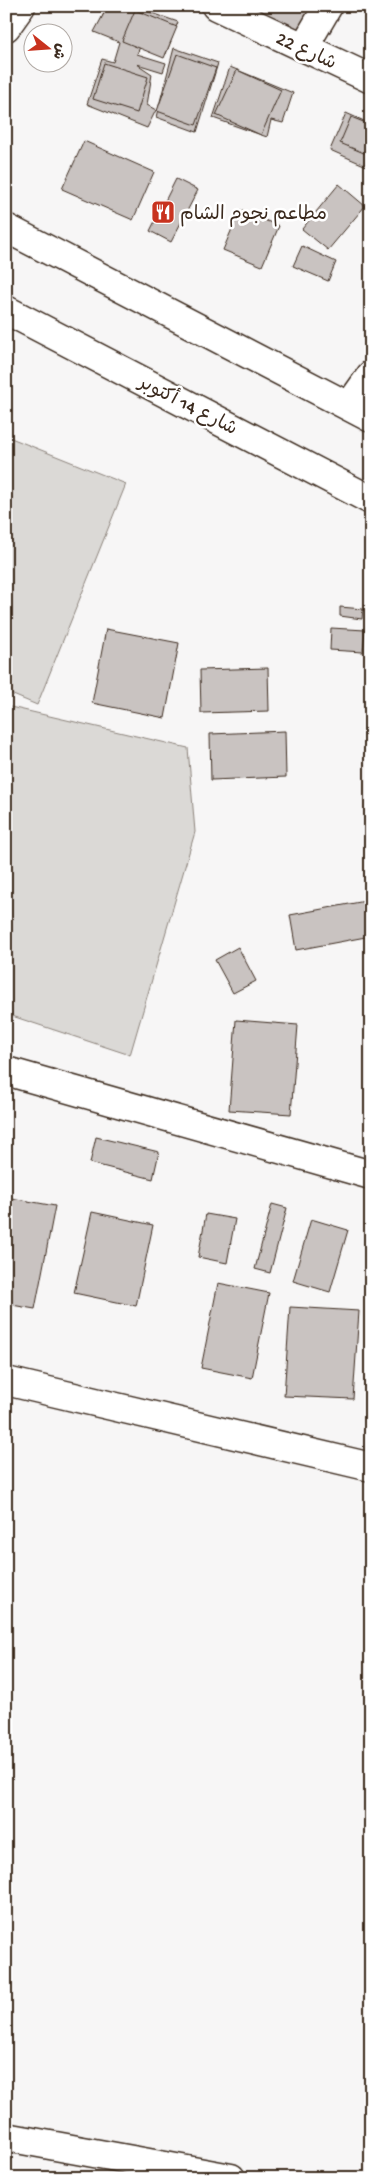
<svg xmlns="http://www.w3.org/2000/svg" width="377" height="2184" viewBox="0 0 377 2184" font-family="'Gochi Hand','Playpen Sans Arabic',sans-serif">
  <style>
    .green { fill: #dbd9d6; stroke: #8b827a }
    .building { fill: #c9c3c1; stroke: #3b2a1e }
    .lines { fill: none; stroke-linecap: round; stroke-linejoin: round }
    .street-casing { stroke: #3b2a1e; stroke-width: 31 }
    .secondary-casing { stroke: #3b2a1e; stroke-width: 31 }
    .primary-casing { stroke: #3b2a1e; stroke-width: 31 }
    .street { stroke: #fff; stroke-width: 28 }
    .secondary { stroke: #fff; stroke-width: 28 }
    .primary { stroke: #fff; stroke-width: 28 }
    .labels { text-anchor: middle; stroke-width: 5; stroke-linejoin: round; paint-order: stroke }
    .street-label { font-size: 19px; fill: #3b2a1e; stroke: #fff }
    .poi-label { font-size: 19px; fill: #3b2a1e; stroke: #fff; text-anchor: start }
  </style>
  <rect width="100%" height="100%" fill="#f7f6f6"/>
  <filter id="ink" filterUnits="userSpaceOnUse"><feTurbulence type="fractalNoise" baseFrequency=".02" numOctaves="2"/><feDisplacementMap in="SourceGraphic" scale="10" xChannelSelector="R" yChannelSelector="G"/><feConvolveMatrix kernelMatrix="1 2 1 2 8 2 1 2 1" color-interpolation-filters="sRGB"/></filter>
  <g filter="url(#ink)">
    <g class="green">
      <path d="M 6,436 L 126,484 L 37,705 L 6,692 Z"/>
      <path d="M 6,706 L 188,748 L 195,832 L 130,1055 L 6,1014 Z"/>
    </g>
    <g class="building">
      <path d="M 107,6 L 136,8 L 122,41 L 97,29 Z"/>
      <path d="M 108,6 L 132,6 L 178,22 L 166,54 L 140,47 L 137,54 L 166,63 L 163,72 L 137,64 L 152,74 L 147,105 L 156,110 L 147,128 L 87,104 L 102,59 L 113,62 L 119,42 L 94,32 Z"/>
      <path d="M 248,6 L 329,6 L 317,38 L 246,11 Z"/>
      <path d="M 135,10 L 177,27 L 164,58 L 122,41 Z"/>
      <path d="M 174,48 L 218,63 L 197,132 L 156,117 Z"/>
      <path d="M 177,54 L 216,68 L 196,125 L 157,111 Z"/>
      <path d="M 104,63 L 148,77 L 137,113 L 93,99 Z"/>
      <path d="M 230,67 L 293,93 L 283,123 L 271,120 L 267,137 L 213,118 Z"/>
      <path d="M 237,70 L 281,90 L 261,135 L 216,115 Z"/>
      <path d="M 346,113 L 371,124 L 371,168 L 330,150 Z"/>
      <path d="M 351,117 L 371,125 L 371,156 L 340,143 Z"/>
      <path d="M 84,141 L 154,172 L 133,220 L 62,189 Z"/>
      <path d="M 176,179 L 198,190 L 171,242 L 150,231 Z"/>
      <path d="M 339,184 L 365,206 L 328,250 L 302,229 Z"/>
      <path d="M 240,210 L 279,226 L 262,266 L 223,250 Z"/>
      <path d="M 302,246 L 336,262 L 328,281 L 293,266 Z"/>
      <path d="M 340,607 L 363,609 L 362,619 L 340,616 Z"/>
      <path d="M 331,628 L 365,630 L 363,652 L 330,650 Z"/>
      <path d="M 106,629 L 179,643 L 165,718 L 92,703 Z"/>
      <path d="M 268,668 L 269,711 L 201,713 L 200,670 Z"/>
      <path d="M 285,731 L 286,777 L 211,780 L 210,734 Z"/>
      <path d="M 371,900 L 371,936 L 296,950 L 290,915 Z"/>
      <path d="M 238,947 L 256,981 L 233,993 L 215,960 Z"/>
      <path d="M 236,1020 L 298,1025 L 291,1114 L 229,1110 Z"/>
      <path d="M 96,1137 L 159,1152 L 153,1179 L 90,1163 Z"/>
      <path d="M 6,1197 L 55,1206 L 35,1309 L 6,1304 Z"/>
      <path d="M 272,1204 L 287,1208 L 270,1273 L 255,1269 Z"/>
      <path d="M 92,1212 L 153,1225 L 136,1306 L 74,1293 Z"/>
      <path d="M 206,1214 L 235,1219 L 227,1263 L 198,1257 Z"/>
      <path d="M 311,1219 L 348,1230 L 330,1292 L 293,1281 Z"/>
      <path d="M 218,1283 L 269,1293 L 252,1378 L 201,1368 Z"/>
      <path d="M 290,1307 L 359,1311 L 353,1399 L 284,1396 Z"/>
    </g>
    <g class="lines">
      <g class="street-casing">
        <g id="street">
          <path d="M 216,6 L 371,79"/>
          <path d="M 6,27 L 21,6"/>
          <path d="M 304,47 L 328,6"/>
          <path d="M 349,406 L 371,375"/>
          <path d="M 6,1071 L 371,1175"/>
          <path d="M 6,2137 L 231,2178"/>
        </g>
      </g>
      <g class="secondary-casing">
        <path id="secondary" d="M 6,1381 L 371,1467"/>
      </g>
      <g class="primary-casing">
        <g id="primary">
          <path d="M 6,228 L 371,418"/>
          <path d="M 6,310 L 371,500"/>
        </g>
      </g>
      <use href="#street" class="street"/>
      <use href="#secondary" class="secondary"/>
      <use href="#primary" class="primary"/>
    </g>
  </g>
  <defs>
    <g id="restaurant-square" transform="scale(1.25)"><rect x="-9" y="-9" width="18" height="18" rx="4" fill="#c8321e" stroke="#fff"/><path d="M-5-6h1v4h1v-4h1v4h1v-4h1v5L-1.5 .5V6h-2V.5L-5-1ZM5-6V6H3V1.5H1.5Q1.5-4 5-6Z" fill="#fff"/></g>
  </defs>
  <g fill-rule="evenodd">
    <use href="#restaurant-square" x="163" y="212"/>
  </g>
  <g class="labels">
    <g class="street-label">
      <text transform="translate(307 49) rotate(25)" y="7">شارع 22</text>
      <text transform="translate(189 404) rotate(27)" y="7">شارع 14 أكتوبر</text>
    </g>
    <g class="poi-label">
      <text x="180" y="219">مطاعم نجوم الشام</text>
    </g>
  </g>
  <rect width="377" height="2184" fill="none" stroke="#fff" stroke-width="25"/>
  <rect x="12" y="12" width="352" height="2159" fill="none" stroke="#3b2a1e" stroke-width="2" filter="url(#ink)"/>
  <g transform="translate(48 48) rotate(107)"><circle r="24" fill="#ffffff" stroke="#b1aaa5"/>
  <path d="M0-4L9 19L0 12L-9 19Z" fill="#c8321e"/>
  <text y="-8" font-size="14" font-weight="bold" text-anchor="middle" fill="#3b2a1e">ش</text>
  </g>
</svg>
